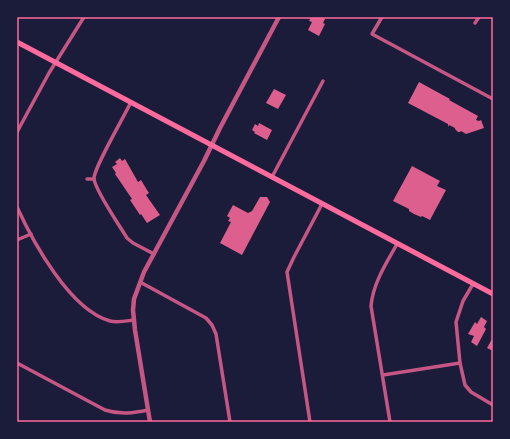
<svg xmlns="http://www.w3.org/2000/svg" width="510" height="439" viewBox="0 0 510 439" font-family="'Golos Text',sans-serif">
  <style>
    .building { fill: #dd5f8e }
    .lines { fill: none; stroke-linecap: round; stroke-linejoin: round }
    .minor { stroke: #c65784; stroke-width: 3.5 }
    .tertiary { stroke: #c65784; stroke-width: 4.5 }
    .secondary { stroke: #ff6b9d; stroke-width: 5 }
    .neatline { fill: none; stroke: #ff6b9d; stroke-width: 1.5 }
  </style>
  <rect width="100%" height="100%" fill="#1b1b3a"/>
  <g class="building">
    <path d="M 311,17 L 322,17 L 325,19 L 323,23 L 325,24 L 319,36 L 308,30 L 312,22 L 309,21 Z"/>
    <path d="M 419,82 L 450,99 L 449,100 L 478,116 L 476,120 L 479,121 L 481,120 L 484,128 L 466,134 L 461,131 L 460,132 L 458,132 L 455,129 L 455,128 L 449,125 L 448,127 L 448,124 L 408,103 Z"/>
    <path d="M 274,89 L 286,95 L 278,109 L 266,103 Z"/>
    <path d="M 259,123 L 272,130 L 267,140 L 254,133 L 255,132 L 252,130 L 255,124 L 258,126 Z"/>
    <path d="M 120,158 L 122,161 L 125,159 L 138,182 L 141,180 L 147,190 L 149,193 L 146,195 L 160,215 L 147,223 L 141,214 L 140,215 L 130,200 L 132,199 L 115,174 L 116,173 L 112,167 L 117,164 L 115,162 Z"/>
    <path d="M 412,166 L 440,181 L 437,186 L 446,190 L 430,220 L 422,216 L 421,217 L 414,214 L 409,211 L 409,209 L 393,201 Z"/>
    <path d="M 260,197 L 267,197 L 270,202 L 242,255 L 220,243 L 231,222 L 228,221 L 230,218 L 227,216 L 233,205 L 248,213 L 252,211 Z"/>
    <path d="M 481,317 L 487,321 L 484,327 L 486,329 L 477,346 L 471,342 L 474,336 L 468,334 L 475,322 L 477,324 Z"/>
    <path d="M 493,337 L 493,351 L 487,348 Z"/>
  </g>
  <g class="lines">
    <g class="minor">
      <path d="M 382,17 L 372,34 L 493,99"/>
      <path d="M 475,23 L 479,17"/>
      <path d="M 131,102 C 125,115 93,169 94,179 C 96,192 120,226 127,238 L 133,243 L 154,254"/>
      <path d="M 17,132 L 49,73 L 84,17"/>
      <path d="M 272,177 L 323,81"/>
      <path d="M 87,179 L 94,179"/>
      <path d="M 17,207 C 33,242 70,310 110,321 C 117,323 126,321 134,320"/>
      <path d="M 17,240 L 31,234"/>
      <path d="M 140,282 L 206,318 L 212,325 L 216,334 L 230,422"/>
      <path d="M 473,284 L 463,301 L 456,322 L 460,363 L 465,385 L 471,392 L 493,405"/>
      <path d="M 17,363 L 105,410 C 120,415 134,413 148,410"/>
      <path d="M 383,375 L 460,363"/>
      <path d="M 310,422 L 287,272 L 294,257 L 322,204"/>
      <path d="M 390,422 L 371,306 C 373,283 386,264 397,244"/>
    </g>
    <path class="tertiary" d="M 150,422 L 135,330 L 133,310 L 134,299 L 144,272 L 204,161 L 220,128 L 279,17"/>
    <path class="secondary" d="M 17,42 L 493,294"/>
  </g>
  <rect width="510" height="439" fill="none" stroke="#1b1b3a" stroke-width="36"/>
  <rect x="18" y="18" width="474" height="403" class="neatline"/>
</svg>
